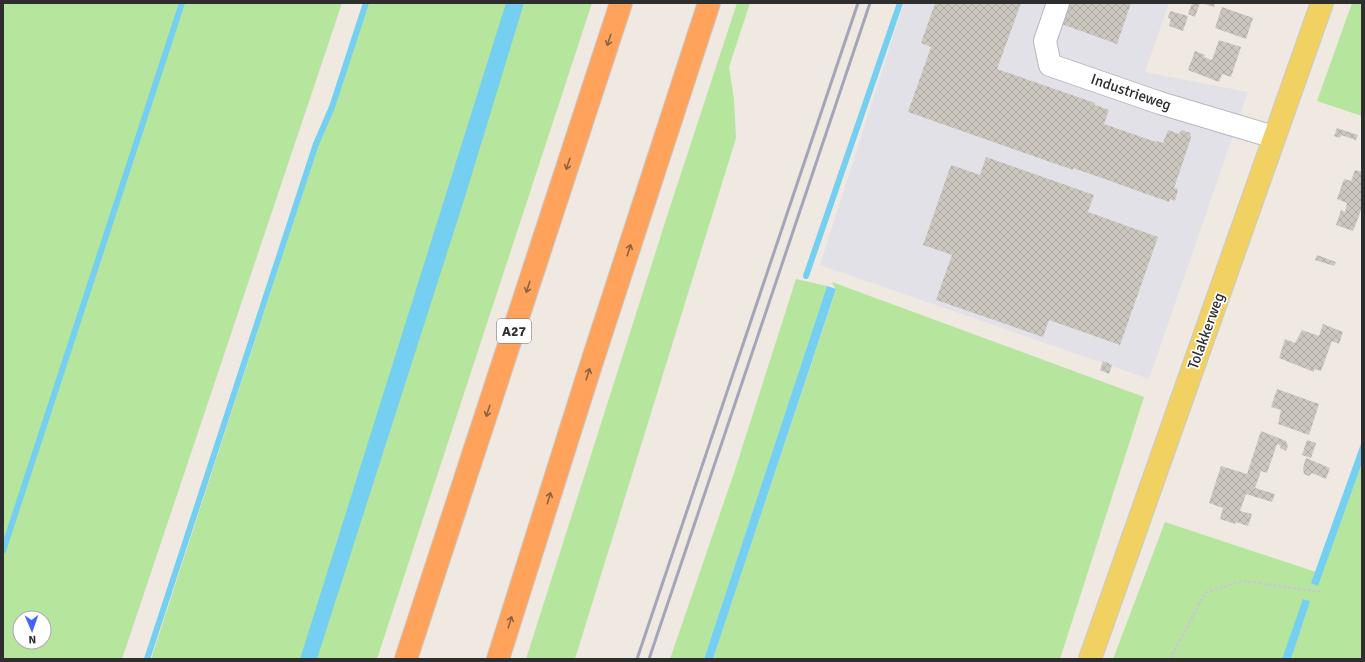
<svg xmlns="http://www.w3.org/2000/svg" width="1365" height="662" viewBox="0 0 1365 662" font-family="Signika,sans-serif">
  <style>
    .industrial { fill: #e3e1e8 }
    .grass { fill: #b6e59e; fill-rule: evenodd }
    .water { fill: #75cff0 }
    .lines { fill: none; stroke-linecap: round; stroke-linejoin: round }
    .stream { stroke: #75cff0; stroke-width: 6 }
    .building { fill: url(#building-cross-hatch) }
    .minor-casing { stroke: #b4b7c1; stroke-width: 24 }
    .major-casing { stroke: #c9c9c9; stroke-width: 24 }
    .highway-casing { stroke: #c9c9c9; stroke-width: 24 }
    .path { stroke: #c9c9c9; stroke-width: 2.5; stroke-dasharray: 3 2; stroke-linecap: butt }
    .minor { stroke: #fff; stroke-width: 22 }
    .major { stroke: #f2d163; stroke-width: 22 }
    .highway { stroke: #ffa35c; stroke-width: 22 }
    .rail { stroke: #a3a6b8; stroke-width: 3 }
    .oneway { stroke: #8c6343 }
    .labels { text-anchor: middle; stroke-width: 3.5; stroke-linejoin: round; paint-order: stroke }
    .shield { fill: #fff; stroke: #6d6d6d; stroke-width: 1 }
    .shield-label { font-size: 14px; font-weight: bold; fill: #2e2e2e }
    .street-label { font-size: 15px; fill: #2e2e2e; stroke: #fff }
  </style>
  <defs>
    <pattern id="building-cross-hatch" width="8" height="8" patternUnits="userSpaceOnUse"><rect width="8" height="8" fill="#cbc7bf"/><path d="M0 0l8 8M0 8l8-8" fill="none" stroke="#afaba4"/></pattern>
  </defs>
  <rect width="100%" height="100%" fill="#efe9e1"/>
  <path class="industrial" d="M 904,3 L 1169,3 L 1145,72 L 1248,92 L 1149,379 L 820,265 Z"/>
  <g class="grass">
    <path d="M 3,3 L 342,3 L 122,659 L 3,659 ZM 20,618 L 44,618 L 44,642 L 20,642 Z"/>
    <path d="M 365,3 L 592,3 L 377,659 L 151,659 Z"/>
    <path d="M 737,3 L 750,3 L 729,67 L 734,99 L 736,138 L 575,659 L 526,659 L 670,207 Z"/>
    <path d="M 1352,3 L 1362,3 L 1362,116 L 1317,101 Z"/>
    <path d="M 796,279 L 827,286 L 704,659 L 670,659 L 735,470 Z"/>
    <path d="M 832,282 L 1144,397 L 1060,659 L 713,659 L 836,290 Z"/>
    <path d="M 1362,463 L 1362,659 L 1291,659 L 1309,601 L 1304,599 L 1282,659 L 1113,659 L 1165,522 L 1322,574 Z"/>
  </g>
  <g class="water">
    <path d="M 506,3 L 524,3 L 464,200 L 317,659 L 300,659 Z"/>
    <path d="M 827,286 L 836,289 L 713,659 L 704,659 Z"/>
    <path d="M 1362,441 L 1362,463 L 1318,586 L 1311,583 Z"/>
    <path d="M 1303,599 L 1310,601 L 1291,659 L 1282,659 Z"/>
  </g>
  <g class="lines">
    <g class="stream">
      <path d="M 806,276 L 900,3"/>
      <path d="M 3,551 L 182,3"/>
      <path d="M 147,659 L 316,144 L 332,107 L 366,3"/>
    </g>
  </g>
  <g class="building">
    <path d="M 935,3 L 1021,3 L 997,69 L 1095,103 L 1095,105 L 1109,110 L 1104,124 L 1156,142 L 1157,141 L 1163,143 L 1168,130 L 1179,134 L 1182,130 L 1190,133 L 1191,138 L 1174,188 L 1178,189 L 1175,201 L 1170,199 L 1169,202 L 1099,177 L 1073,168 L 1073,170 L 908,112 L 931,47 L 921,43 Z"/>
    <path d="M 1063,3 L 1131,3 L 1117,44 L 1056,22 Z"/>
    <path d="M 1192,3 L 1200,3 L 1195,17 L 1188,14 Z"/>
    <path d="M 1201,3 L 1215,3 L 1214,7 Z"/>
    <path d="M 1222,7 L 1253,18 L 1246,39 L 1215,28 Z"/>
    <path d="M 1170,11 L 1188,16 L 1183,31 L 1169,26 L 1171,19 L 1168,18 Z"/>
    <path d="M 1219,40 L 1241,47 L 1231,77 L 1222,74 L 1219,82 L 1188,70 L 1195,51 L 1205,55 L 1204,57 L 1212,60 Z"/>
    <path d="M 1337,128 L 1358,135 L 1356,140 L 1341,135 L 1340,138 L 1334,136 Z"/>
    <path d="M 986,157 L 1094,195 L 1088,212 L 1158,237 L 1120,345 L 1049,320 L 1043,337 L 936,300 L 952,255 L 923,245 L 951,165 L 980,175 Z"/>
    <path d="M 1355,170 L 1362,172 L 1362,208 L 1353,231 L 1336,225 L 1341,210 L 1345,212 L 1347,203 L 1337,199 L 1344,179 L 1351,181 Z"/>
    <path d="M 1317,255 L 1336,262 L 1334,266 L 1315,260 Z"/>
    <path d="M 1323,324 L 1343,332 L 1339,344 L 1332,341 L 1321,371 L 1314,369 L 1314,372 L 1279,358 L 1285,339 L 1295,343 L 1302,330 L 1319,336 Z"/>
    <path d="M 1103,361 L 1112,365 L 1109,374 L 1100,370 Z"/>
    <path d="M 1277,389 L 1319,404 L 1309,435 L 1278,424 L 1281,410 L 1271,407 Z"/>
    <path d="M 1261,431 L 1286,441 L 1288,446 L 1286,451 L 1280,448 L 1281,446 L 1277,444 L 1267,473 L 1261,471 L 1255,488 L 1275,494 L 1272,502 L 1246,494 L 1240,511 L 1252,514 L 1248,526 L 1236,522 L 1235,524 L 1220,519 L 1223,508 L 1209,503 L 1221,466 L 1247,474 Z"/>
    <path d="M 1307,440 L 1316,443 L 1311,458 L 1302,455 Z"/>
    <path d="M 1306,458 L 1330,468 L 1326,479 L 1312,473 L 1309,476 L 1304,474 L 1303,468 Z"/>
  </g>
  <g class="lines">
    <g class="minor-casing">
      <path id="minor" d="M 1058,3 L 1045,41 L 1050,65 L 1160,103 L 1274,137"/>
    </g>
    <g class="major-casing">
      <path id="major" d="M 1090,659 L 1322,3"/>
    </g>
    <g class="highway-casing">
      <g id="highway">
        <path d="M 406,659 L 621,3"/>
        <path d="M 498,659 L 591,365 L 709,3"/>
      </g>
    </g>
    <path class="path" d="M 1170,659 L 1205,593 L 1243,581 L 1322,592"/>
    <use href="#minor" class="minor"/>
    <use href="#major" class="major"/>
    <use href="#highway" class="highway"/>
    <g class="rail">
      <path d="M 637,659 L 858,3"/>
      <path d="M 649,659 L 870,3"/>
    </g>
  </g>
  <defs><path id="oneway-shaft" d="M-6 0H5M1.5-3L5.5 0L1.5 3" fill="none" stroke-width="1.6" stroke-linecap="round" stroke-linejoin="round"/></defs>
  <g class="oneway">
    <use href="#oneway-shaft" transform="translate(609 40) rotate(108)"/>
    <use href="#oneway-shaft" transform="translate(568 164) rotate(108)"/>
    <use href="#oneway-shaft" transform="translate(629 250) rotate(-72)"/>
    <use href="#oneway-shaft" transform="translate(528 287) rotate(108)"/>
    <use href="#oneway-shaft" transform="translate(588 374) rotate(-73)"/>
    <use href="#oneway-shaft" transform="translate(488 411) rotate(108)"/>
    <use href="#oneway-shaft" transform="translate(549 498) rotate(-73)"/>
    <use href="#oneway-shaft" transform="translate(510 622) rotate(-73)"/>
  </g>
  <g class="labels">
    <rect class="shield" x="497" y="319" width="34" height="24" rx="3"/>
    <g class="shield-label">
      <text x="514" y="336">A27</text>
    </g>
    <g class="street-label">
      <text transform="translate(1131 92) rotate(19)" y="5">Industrieweg</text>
      <text transform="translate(1206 331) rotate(-70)" y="5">Tolakkerweg</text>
    </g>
  </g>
  <rect width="1365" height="662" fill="none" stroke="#2e2e2e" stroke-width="8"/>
  <g transform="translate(32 630) rotate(178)"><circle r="19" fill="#ffffff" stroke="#ababab"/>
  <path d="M0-3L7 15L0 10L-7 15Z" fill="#4264fb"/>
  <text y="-6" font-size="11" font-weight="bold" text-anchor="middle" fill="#2e2e2e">N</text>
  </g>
</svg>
